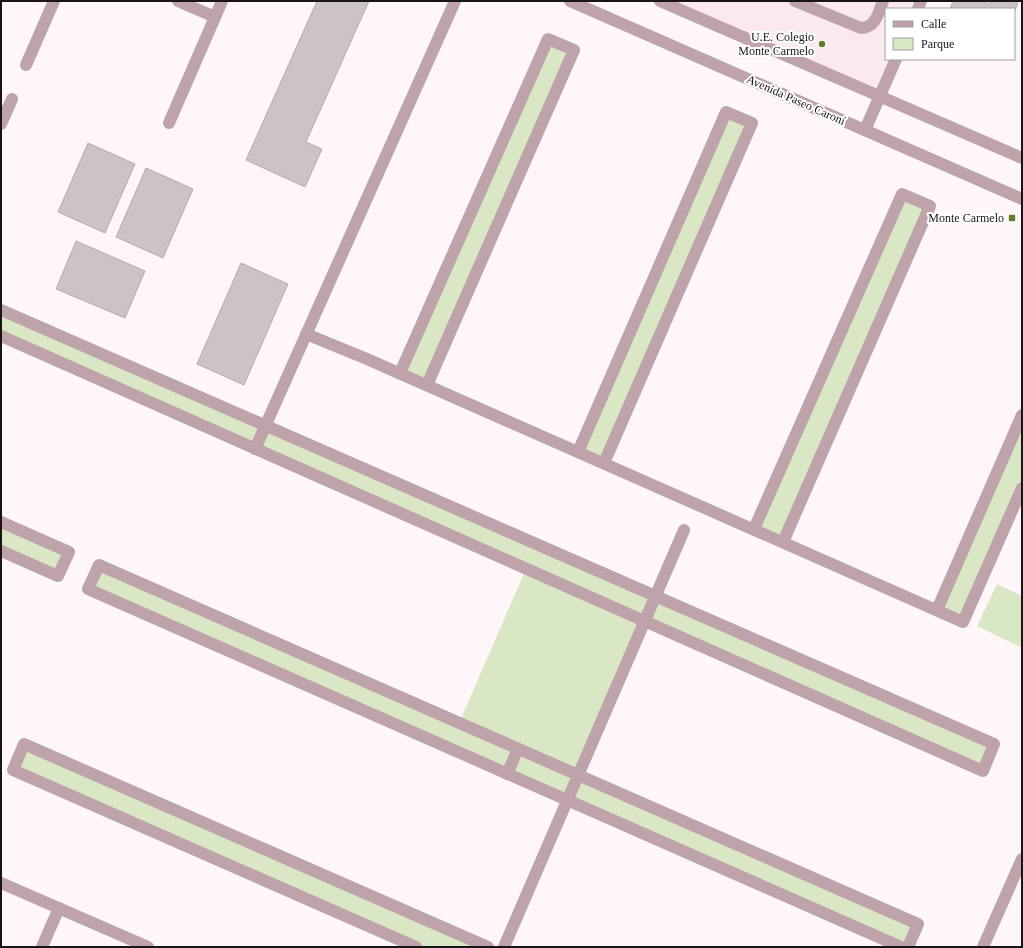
<svg xmlns="http://www.w3.org/2000/svg" width="1023" height="948" viewBox="0 0 1023 948" font-family="'Times New Roman',serif">
  <style>
    .built { fill: #fae9ed }
    .green { fill: #dae7c5 }
    .building { fill: #ccc3c5; stroke: #b4acae }
    .lines { fill: none; stroke-linecap: round; stroke-linejoin: round }
    .minor { stroke: #bfa3aa; stroke-width: 12 }
    .poi-dot { fill: #647c2e; stroke: #fff; stroke-width: 1.5 }
    .labels { text-anchor: middle; stroke-width: 4; stroke-linejoin: round; paint-order: stroke }
    .poi-label { font-size: 12px; fill: #181516; stroke: #fff; text-anchor: end }
    .street-label { font-size: 12px; fill: #181516; stroke: #fff }
  </style>
  <rect width="100%" height="100%" fill="#fef6f8"/>
  <path class="built" d="M 660,1 L 921,1 L 918,9 L 886,9 L 886,59 L 896,59 L 879,96 Z"/>
  <g class="green">
    <path d="M 548,39 L 574,50 L 427,385 L 400,373 Z"/>
    <path d="M 726,112 L 752,123 L 604,463 L 578,452 Z"/>
    <path d="M 902,194 L 930,206 L 783,542 L 754,529 Z"/>
    <path d="M 1,310 L 994,744 L 983,771 L 645,621 L 578,775 L 918,924 L 908,947 L 88,589 L 99,565 L 459,723 L 526,569 L 1,336 Z"/>
    <path d="M 1022,415 L 1022,488 L 963,622 L 937,610 Z"/>
    <path d="M 1,522 L 69,552 L 58,576 L 1,551 Z"/>
    <path d="M 997,584 L 1022,596 L 1022,648 L 977,626 Z"/>
    <path d="M 24,744 L 488,947 L 416,947 L 13,770 Z"/>
  </g>
  <g class="building">
    <path d="M 317,1 L 369,1 L 306,142 L 322,149 L 305,187 L 246,160 Z"/>
    <path d="M 953,1 L 983,1 L 989,4 L 991,1 L 1014,1 L 1018,3 L 1014,13 L 1014,9 L 950,9 Z"/>
    <path d="M 88,143 L 135,164 L 105,233 L 58,212 Z"/>
    <path d="M 146,168 L 193,189 L 163,258 L 116,237 Z"/>
    <path d="M 76,241 L 145,271 L 125,318 L 56,289 Z"/>
    <path d="M 241,263 L 288,284 L 244,385 L 197,364 Z"/>
  </g>
  <g class="lines">
    <g class="minor">
      <path d="M 178,1 L 215,17"/>
      <path d="M 570,1 L 1022,199"/>
      <path d="M 660,1 L 1022,158"/>
      <path d="M 795,1 L 861,28 C 876,27 878,14 883,1"/>
      <path d="M 918,9 L 921,1"/>
      <path d="M 26,65 L 54,1"/>
      <path d="M 169,123 L 222,1"/>
      <path d="M 1,124 L 12,99"/>
      <path d="M 865,130 L 896,59"/>
      <path d="M 1,310 L 994,744 L 983,771 L 1,336"/>
      <path d="M 306,334 L 367,359 L 963,622 L 1022,488"/>
      <path d="M 400,373 L 548,39 L 574,50 L 427,385"/>
      <path d="M 255,449 L 455,1"/>
      <path d="M 578,452 L 726,112 L 752,123 L 604,463"/>
      <path d="M 1,522 L 69,552 L 58,576 L 1,551"/>
      <path d="M 754,529 L 902,194 L 930,206 L 783,542"/>
      <path d="M 937,610 L 1022,415"/>
      <path d="M 507,774 L 518,749"/>
      <path d="M 1,883 L 148,947"/>
      <path d="M 42,947 L 59,908"/>
      <path d="M 416,947 L 13,770 L 24,744 L 488,947"/>
      <path d="M 504,947 L 684,530"/>
      <path d="M 901,947 L 88,589 L 99,565 L 918,924 L 908,947"/>
      <path d="M 983,947 L 1022,859"/>
    </g>
  </g>
  <g class="poi-dot">
    <circle cx="822" cy="44" r="4"/>
    <rect x="1008" y="214" width="8" height="8" rx="2"/>
  </g>
  <g class="labels">
    <g class="poi-label">
      <text x="814" y="41">U.E. Colegio<tspan x="814" dy="14">Monte Carmelo</tspan></text>
      <text x="1004" y="222">Monte Carmelo</text>
    </g>
    <g class="street-label">
      <text transform="translate(796 100) rotate(24)" y="4">Avenida Paseo Caroní</text>
    </g>
  </g>
  <rect width="1023" height="948" fill="none" stroke="#181516" stroke-width="4"/>
  <rect x="885" y="8" width="130" height="52" fill="#ffffff" stroke="#a3a1a2"/>
  <rect x="893" y="21" width="20" height="6" fill="#bfa3aa" stroke="#a3a1a2"/>
  <text x="921" y="28" font-size="12" fill="#181516">Calle</text>
  <rect x="893" y="38" width="20" height="12" fill="#dae7c5" stroke="#a3a1a2"/>
  <text x="921" y="48" font-size="12" fill="#181516">Parque</text>
</svg>
